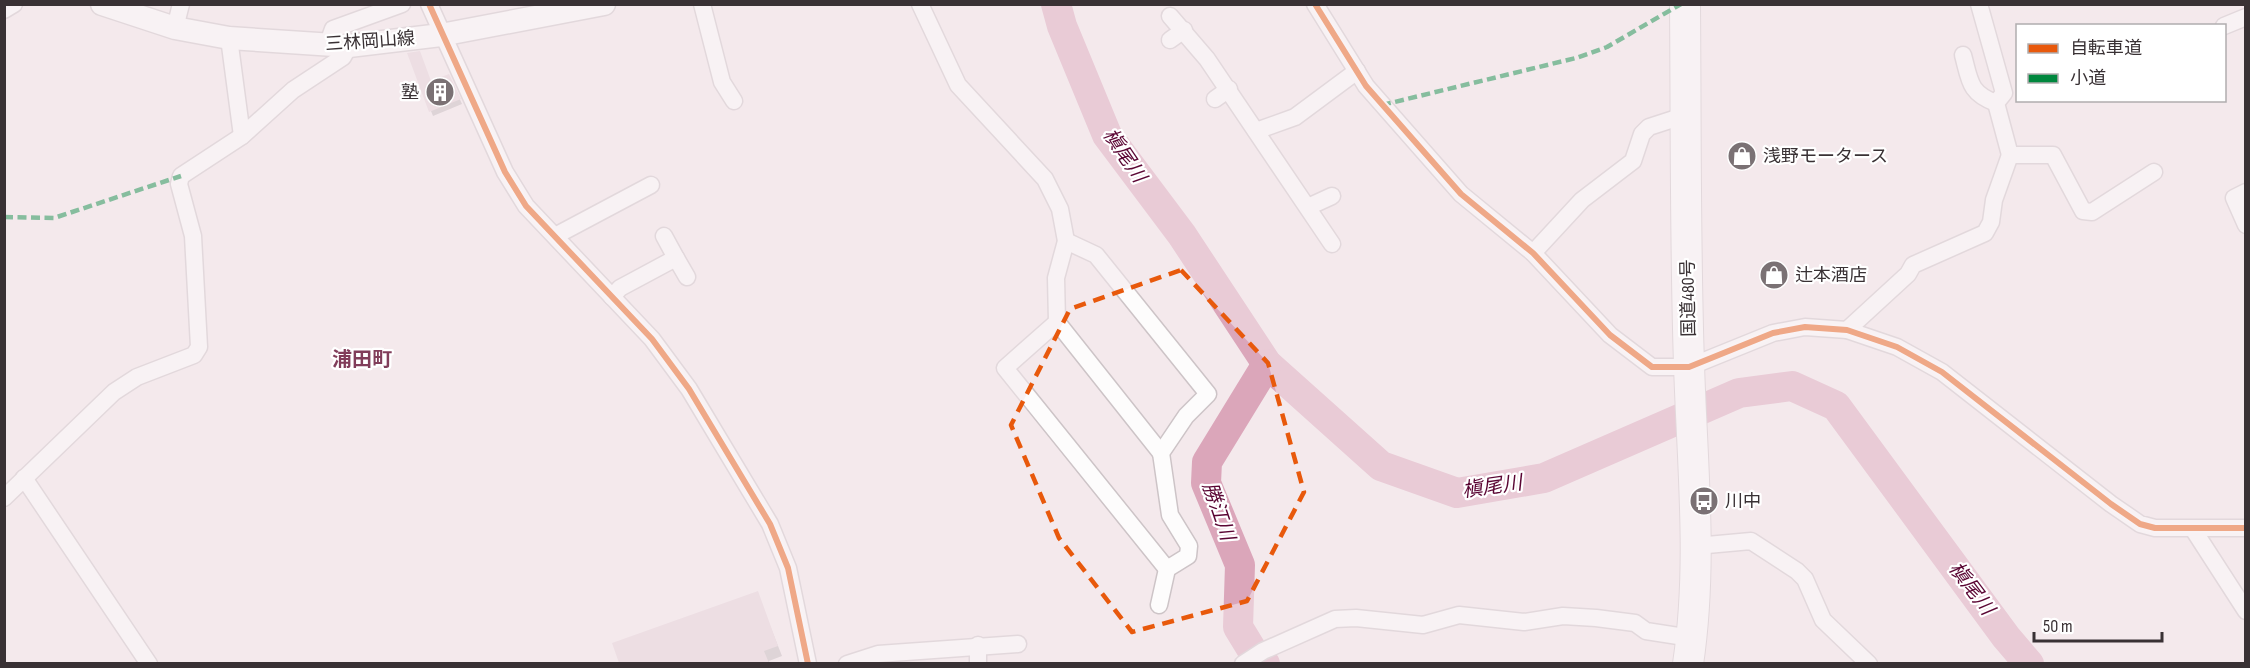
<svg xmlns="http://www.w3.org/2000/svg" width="2250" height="668" viewBox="0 0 2250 668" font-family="'Sofia Sans Condensed','Noto Sans JP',sans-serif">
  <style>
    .shadow { fill: #0003 }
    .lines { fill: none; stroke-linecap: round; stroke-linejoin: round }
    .river { stroke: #dba6ba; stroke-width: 30 }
    .building { fill: #e4d1d7 }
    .street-casing { stroke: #cdc4c7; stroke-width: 19 }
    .secondary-casing { stroke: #cdc4c7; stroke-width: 25 }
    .highway-casing { stroke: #cdc4c7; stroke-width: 32 }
    .street { stroke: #fdfcfc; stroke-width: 16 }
    .secondary { stroke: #fdfcfc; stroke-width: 22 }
    .highway { stroke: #fdfcfc; stroke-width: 30 }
    .quiet { stroke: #00873e; stroke-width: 4.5; stroke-dasharray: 9 4.5; stroke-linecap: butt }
    .cycleway-casing { stroke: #fff; stroke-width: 10 }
    .cycleway { stroke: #e8590c; stroke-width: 6 }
    .marked { fill: none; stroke: #e8590c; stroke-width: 4.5; stroke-dasharray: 12 8; stroke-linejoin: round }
    .labels { text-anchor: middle; stroke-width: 4.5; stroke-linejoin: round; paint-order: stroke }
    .street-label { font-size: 18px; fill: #393134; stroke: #fff }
    .poi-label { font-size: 18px; fill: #393134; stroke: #fff; text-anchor: start }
    .water-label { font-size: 20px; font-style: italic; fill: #5a0533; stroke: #fff }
    .neighbourhood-label { font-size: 20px; font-weight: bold; fill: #813d5a; stroke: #fff }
  </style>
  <rect width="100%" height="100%" fill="#f4e9ec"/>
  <g class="shadow">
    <path d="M 451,80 L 462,104 L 433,116 L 431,111 L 431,82 Z"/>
    <path d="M 757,593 L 782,656 L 769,661 L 770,664 L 621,664 L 614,644 Z"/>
  </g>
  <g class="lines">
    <g class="river">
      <path d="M 1056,4 L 1062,26 L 1107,135 L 1182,235 L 1267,364 L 1381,466 L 1457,493 L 1544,478 L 1739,393 L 1792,386 L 1836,406 L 2006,637 L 2029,664"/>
      <path d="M 1265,664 L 1252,650 L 1238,627 L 1240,565 L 1206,483 L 1207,462 L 1267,364"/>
    </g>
  </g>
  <g class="building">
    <path d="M 420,51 L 431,81 L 449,74 L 461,99 L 429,112 L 407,53 Z"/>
    <path d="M 758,591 L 778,646 L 764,651 L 769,663 L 619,663 L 612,643 Z"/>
  </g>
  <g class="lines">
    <g class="street-casing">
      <g id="street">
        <path d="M 429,4 L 505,172 L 526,206 L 652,339 L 689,389 L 770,524 L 788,568 L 808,664"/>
        <path d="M 702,4 L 722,82 L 734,101"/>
        <path d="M 920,4 L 958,85 L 1045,179 L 1060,209 L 1066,241 L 1056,278 L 1057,322 L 1161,453"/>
        <path d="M 1315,4 L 1366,86 L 1461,194 L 1533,253 L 1610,335 L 1652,367 L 1689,367 L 1773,333 L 1805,327 L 1847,330 L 1897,347 L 1942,372 L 2111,504 L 2140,524 L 2155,528 L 2246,528"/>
        <path d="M 1979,4 L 2004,93 L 1996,103 L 2010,155 L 2053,155 L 2083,211 L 2092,212 L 2154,172"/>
        <path d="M 4,10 L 14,4"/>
        <path d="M 1170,16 L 1207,59 L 1332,244"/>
        <path d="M 2224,26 L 2246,17"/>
        <path d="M 175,28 L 181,4"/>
        <path d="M 229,38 L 242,136"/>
        <path d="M 1170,40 L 1184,30"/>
        <path d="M 327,46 L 333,29 L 402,4"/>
        <path d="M 1963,55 C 1970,81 1969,93 1996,103"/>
        <path d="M 1215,99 L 1229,89"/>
        <path d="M 1256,131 L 1295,117 L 1357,71"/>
        <path d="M 2246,192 L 2234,198 L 2246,225"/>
        <path d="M 1308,207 L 1332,196"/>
        <path d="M 555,236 L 651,185"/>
        <path d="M 664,236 L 676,258"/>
        <path d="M 1066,241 L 1096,255 L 1208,394 L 1186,416 L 1161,453 L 1170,515 L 1189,546 L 1188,556 L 1167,569 L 1159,605"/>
        <path d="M 1533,253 L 1582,200 L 1633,161 L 1642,134 L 1649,127 L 1686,115"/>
        <path d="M 612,297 L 620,288 L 676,258 L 687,277"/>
        <path d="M 1057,322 L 1005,368 L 1167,569"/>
        <path d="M 1847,330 L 1908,274 L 1913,265 L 1985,233 L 1991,222 L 1994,200 L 2010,155"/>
        <path d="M 24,478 L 149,664"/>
        <path d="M 4,498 L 114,392 L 137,377 L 194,355 L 199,347 L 193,236 L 179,184 L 181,176 L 242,136 L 293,90 L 343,57 L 349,46"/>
        <path d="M 2193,529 L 2246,611"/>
        <path d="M 1696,546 L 1751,541 L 1797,571 L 1805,579 L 1823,620 L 1869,664"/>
        <path d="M 978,645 L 978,664"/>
        <path d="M 847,664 L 878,654 L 1018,644"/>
        <path d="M 1243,664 L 1263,651 L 1335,619 L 1356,618 L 1423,625 L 1459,615 L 1524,622 L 1563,616 L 1596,618 L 1635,623 L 1646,631 L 1691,638"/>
      </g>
    </g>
    <g class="secondary-casing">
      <path id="secondary" d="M 102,4 L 175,28 L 229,38 L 349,46 L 441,35 L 604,4"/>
    </g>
    <g class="highway-casing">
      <path id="highway" d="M 1685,4 C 1686,124 1685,244 1689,364 C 1692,464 1703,564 1688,664"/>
    </g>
    <use href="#street" class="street"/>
    <use href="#secondary" class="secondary"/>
    <use href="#highway" class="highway"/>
    <g class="quiet">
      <path d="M 1382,105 L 1576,58 L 1607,47 L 1681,4"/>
      <path d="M 4,217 L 54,218 L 181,176"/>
    </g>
    <g class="cycleway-casing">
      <g id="cycleway">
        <path d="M 429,4 L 505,172 L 526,206 L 652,339 L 689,389 L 770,524 L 788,568 L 808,664"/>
        <path d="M 1315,4 L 1366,86 L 1461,194 L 1533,253 L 1610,335 L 1652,367 L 1689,367 L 1773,333 L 1805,327 L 1847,330 L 1897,347 L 1942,372 L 2111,504 L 2140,524 L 2155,528 L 2246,528"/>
      </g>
    </g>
    <use href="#cycleway" class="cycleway"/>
  </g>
  <path d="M0 0H2250V668H0ZM 1181,270 L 1268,363 L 1304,492 L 1247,601 L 1132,632 L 1059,538 L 1011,425 L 1070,309 Z" fill="#f4e9ec" fill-opacity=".55" fill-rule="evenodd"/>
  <path class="marked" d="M 1181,270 L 1268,363 L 1304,492 L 1247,601 L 1132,632 L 1059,538 L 1011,425 L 1070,309 Z"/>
  <defs>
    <g id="building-disc" transform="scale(1.5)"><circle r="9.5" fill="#7a7174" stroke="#fff"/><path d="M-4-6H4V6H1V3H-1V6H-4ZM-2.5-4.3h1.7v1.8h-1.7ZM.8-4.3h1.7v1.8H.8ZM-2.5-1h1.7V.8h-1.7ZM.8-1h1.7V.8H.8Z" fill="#fff"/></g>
    <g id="shop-disc" transform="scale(1.5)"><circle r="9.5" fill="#7a7174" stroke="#fff"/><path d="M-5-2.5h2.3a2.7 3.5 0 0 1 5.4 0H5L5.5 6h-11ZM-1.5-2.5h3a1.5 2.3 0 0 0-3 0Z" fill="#fff"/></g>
    <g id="bus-disc" transform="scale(1.5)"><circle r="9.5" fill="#7a7174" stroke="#fff"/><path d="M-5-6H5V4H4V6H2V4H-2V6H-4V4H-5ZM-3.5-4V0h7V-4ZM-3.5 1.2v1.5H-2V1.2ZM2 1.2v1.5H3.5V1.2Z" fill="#fff"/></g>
  </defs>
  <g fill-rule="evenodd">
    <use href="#building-disc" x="440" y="92"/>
    <use href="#shop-disc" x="1742" y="156"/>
    <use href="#shop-disc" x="1774" y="275"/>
    <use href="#bus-disc" x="1704" y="501"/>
  </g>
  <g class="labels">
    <g class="street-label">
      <text transform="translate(370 41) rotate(-4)" y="6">三林岡山線</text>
      <text transform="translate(1688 298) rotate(-91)" y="6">国道480号</text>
    </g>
    <g class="poi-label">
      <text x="419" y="98" text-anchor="end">塾</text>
      <text x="1763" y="162">浅野モータース</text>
      <text x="1795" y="281">辻本酒店</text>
      <text x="1725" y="507">川中</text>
    </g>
    <g class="water-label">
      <text transform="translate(1125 155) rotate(56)" y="7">槇尾川</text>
      <text transform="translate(1492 486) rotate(-8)" y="7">槇尾川</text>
      <text transform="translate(1219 511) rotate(71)" y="7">勝江川</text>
      <text transform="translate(1972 588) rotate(53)" y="7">槇尾川</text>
    </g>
    <g class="neighbourhood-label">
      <text x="362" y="366">浦田町</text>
    </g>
  </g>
  <rect width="2250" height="668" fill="none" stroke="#393134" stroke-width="12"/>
  <rect x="2016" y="24" width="210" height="78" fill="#ffffff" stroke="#b0adae" stroke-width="1.5"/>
  <rect x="2028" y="44" width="30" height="9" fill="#e8590c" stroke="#b0adae" stroke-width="1.5"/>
  <text x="2070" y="54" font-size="18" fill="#393134">自転車道</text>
  <rect x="2028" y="74" width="30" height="9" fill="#00873e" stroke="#b0adae" stroke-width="1.5"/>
  <text x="2070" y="84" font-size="18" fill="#393134">小道</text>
  <path d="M2034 632v9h128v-9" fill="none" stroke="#393134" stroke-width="3"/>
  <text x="2043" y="632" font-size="18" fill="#393134" stroke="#ffffff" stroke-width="4.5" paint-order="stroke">50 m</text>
</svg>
